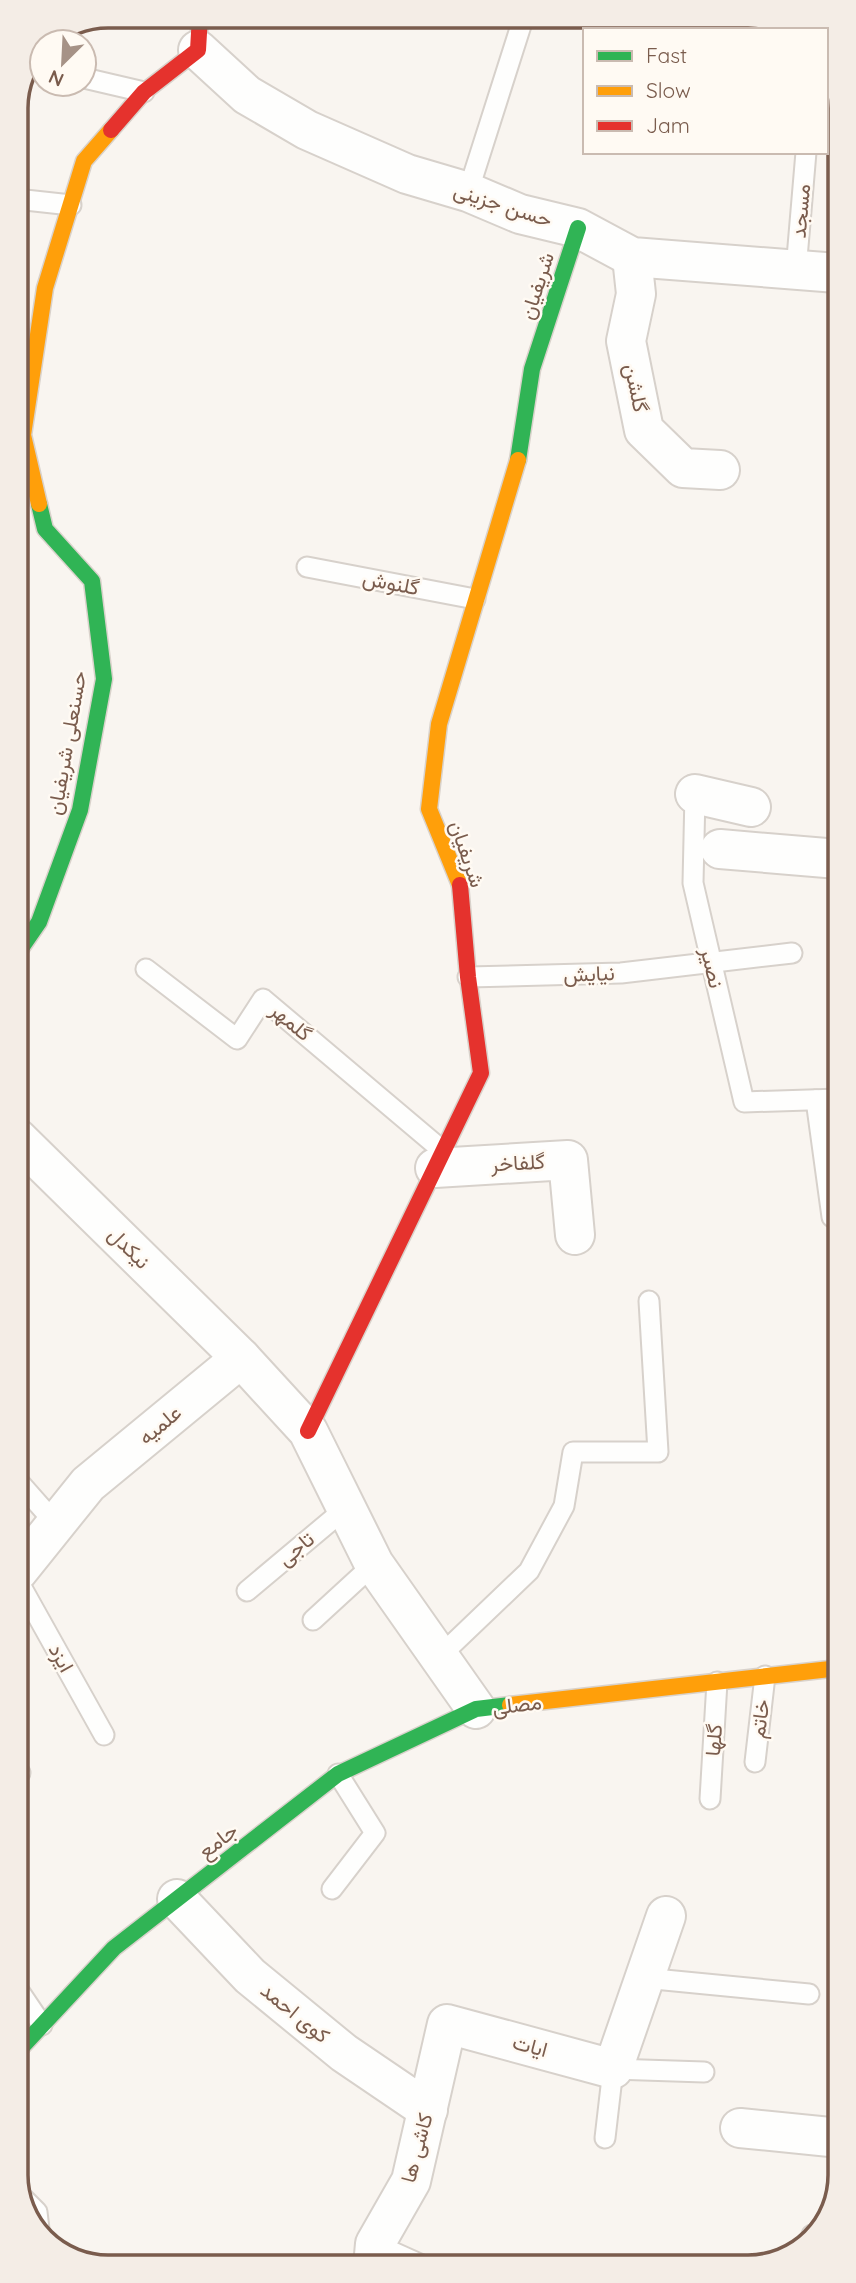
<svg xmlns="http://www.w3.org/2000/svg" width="856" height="2283" viewBox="0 0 856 2283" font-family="Quicksand,Vazirmatn,sans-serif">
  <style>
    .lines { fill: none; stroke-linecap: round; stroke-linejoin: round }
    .lane-casing { stroke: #d7d1cb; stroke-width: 23 }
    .street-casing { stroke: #d7d1cb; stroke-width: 42 }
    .fast-casing { stroke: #d9d2cb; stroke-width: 19 }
    .slow-casing { stroke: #d9d2cb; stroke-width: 19 }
    .jam-casing { stroke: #d9d2cb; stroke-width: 19 }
    .lane { stroke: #fefefd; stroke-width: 19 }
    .street { stroke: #fefefd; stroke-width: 38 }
    .fast { stroke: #30b455; stroke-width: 16 }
    .slow { stroke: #ff9f0a; stroke-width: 16 }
    .jam { stroke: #e5322d; stroke-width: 16 }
    .labels { text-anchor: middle; stroke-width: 5; stroke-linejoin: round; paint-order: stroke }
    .street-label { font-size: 21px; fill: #7a5c4d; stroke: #fffaf3 }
    .rim { fill: none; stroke: #7a5c4d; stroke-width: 3.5 }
  </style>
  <rect width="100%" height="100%" fill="#f9f5f0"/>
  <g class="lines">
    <g class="lane-casing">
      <g id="lane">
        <path d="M 33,66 L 42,68"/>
        <path d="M 84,78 L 144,92"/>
        <path d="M 468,192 L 524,16"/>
        <path d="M 16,199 L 71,205"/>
        <path d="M 796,270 L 806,152"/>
        <path d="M 307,567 L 475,599"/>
        <path d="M 695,794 L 693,883 L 744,1102 L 839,1099"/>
        <path d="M 146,969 L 237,1039 L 263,999 L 443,1151"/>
        <path d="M 468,977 L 621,973 L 792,953"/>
        <path d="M 816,1100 L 832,1217"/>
        <path d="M 18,1481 L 56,1524"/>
        <path d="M 18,1581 L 104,1735"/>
        <path d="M 247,1591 L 346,1508"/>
        <path d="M 313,1620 L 374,1564"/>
        <path d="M 439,1657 L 529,1571 L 564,1506 L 573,1452 L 658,1452 L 649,1301"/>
        <path d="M 755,1762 L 765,1676"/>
        <path d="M 18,1771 L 20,1773"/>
        <path d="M 710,1799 L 717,1682"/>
        <path d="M 332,1889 L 375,1833 L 338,1774"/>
        <path d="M 644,1978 L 809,1994"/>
        <path d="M 19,1991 L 42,2025"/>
        <path d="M 605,2138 L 613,2069 L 704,2072"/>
        <path d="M 19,2194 L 37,2212 L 39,2229"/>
        <path d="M 812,2238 L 812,2235 L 814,2236"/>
        <path d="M 375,2244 L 424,2266"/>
      </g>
    </g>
    <g class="street-casing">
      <g id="street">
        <path d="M 198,50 L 247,95 L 307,130 L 407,174 L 468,192 L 520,214 L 578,228 L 632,257 L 837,273"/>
        <path d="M 632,257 L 636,294 L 626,341 L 644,430 L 683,468 L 720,470"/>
        <path d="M 695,794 L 751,807"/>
        <path d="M 720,849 L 838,859"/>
        <path d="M 17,1138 L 241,1358"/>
        <path d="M 435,1168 L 568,1160 L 575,1235"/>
        <path d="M 18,1571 L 88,1484 L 241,1358 L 308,1431 L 374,1564 L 476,1709"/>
        <path d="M 177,1899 L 250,1976 L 344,2053 L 428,2110"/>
        <path d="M 740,2128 L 840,2138"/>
        <path d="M 373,2266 L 375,2244 L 411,2181 L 447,2024 L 613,2069 L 666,1916"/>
      </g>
    </g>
    <g class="fast-casing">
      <g id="fast">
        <path d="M 518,460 L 532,369 L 578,228"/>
        <path d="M 17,954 L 39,922 L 80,810 L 104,679 L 92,581 L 45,529 L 39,504"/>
        <path d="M 19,2050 L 114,1948 L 338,1774 L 476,1709 L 510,1705"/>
      </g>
    </g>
    <g class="slow-casing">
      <g id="slow">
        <path d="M 39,504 L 23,435 L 45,288 L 84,161 L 111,130"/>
        <path d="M 460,885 L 429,809 L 439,724 L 518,460"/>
        <path d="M 510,1705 L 839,1668"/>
      </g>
    </g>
    <g class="jam-casing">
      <g id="jam">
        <path d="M 111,130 L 144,92 L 198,50 L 200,16"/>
        <path d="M 308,1431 L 481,1073 L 468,977 L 460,885"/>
      </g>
    </g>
    <use href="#lane" class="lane"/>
    <use href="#street" class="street"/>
    <use href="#fast" class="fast"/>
    <use href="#slow" class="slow"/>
    <use href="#jam" class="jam"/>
  </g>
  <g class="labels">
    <g class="street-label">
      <text transform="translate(503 205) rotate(18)" y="7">حسن جزینی</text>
      <text transform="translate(801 211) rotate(-85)" y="7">مسجد</text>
      <text transform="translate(537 286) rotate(-72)" y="7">شریفیان</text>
      <text transform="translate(636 388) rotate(78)" y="7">گلشن</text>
      <text transform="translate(391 583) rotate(11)" y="7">گلنوش</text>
      <text transform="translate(67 743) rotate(-80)" y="7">حسنعلی شریفیان</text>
      <text transform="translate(467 854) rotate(71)" y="7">شریفیان</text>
      <text transform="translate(712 968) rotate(77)" y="7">نصیر</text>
      <text transform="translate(589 974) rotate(-2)" y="7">نیایش</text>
      <text transform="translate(291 1022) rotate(40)" y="7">گلمهر</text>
      <text transform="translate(518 1163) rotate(-3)" y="7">گلفاخر</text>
      <text transform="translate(129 1248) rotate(45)" y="7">نیکدل</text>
      <text transform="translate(160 1425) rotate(-40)" y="7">علمیه</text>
      <text transform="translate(296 1549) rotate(-40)" y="7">تاجی</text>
      <text transform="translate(61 1658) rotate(61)" y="7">ایزد</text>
      <text transform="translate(517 1705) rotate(-7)" y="7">مصلی</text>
      <text transform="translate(760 1719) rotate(-83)" y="7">خاتم</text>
      <text transform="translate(714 1740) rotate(-86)" y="7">گلها</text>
      <text transform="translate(218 1841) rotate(-38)" y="7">جامع</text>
      <text transform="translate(295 2013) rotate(39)" y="7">کوی احمد</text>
      <text transform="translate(530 2046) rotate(15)" y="7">ایات</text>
      <text transform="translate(417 2148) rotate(-75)" y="7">کاشی ها</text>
    </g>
  </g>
  <path d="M0 0H856V2283H0ZM108 28H748A80 80 0 0 1 828 108V2175A80 80 0 0 1 748 2255H108A80 80 0 0 1 28 2175V108A80 80 0 0 1 108 28Z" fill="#f4ede6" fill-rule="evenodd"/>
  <path class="rim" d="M108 28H748A80 80 0 0 1 828 108V2175A80 80 0 0 1 748 2255H108A80 80 0 0 1 28 2175V108A80 80 0 0 1 108 28Z"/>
  <rect x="583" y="28" width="245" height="126" fill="#fffaf3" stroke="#cabbb1" stroke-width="2"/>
  <rect x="597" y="51" width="35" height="10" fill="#30b455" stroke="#cabbb1" stroke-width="2"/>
  <text x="646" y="63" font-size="21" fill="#7a5c4d">Fast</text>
  <rect x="597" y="86" width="35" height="10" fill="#ff9f0a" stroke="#cabbb1" stroke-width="2"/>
  <text x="646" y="98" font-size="21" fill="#7a5c4d">Slow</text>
  <rect x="597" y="121" width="35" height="10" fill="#e5322d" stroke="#cabbb1" stroke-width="2"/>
  <text x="646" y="133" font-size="21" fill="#7a5c4d">Jam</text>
  <g transform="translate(63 63) rotate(204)"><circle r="33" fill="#fffaf3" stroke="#cabbb1" stroke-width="2"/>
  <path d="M0-5L12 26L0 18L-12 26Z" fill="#a69286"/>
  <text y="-10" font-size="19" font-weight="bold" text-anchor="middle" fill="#7a5c4d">N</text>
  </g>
</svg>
